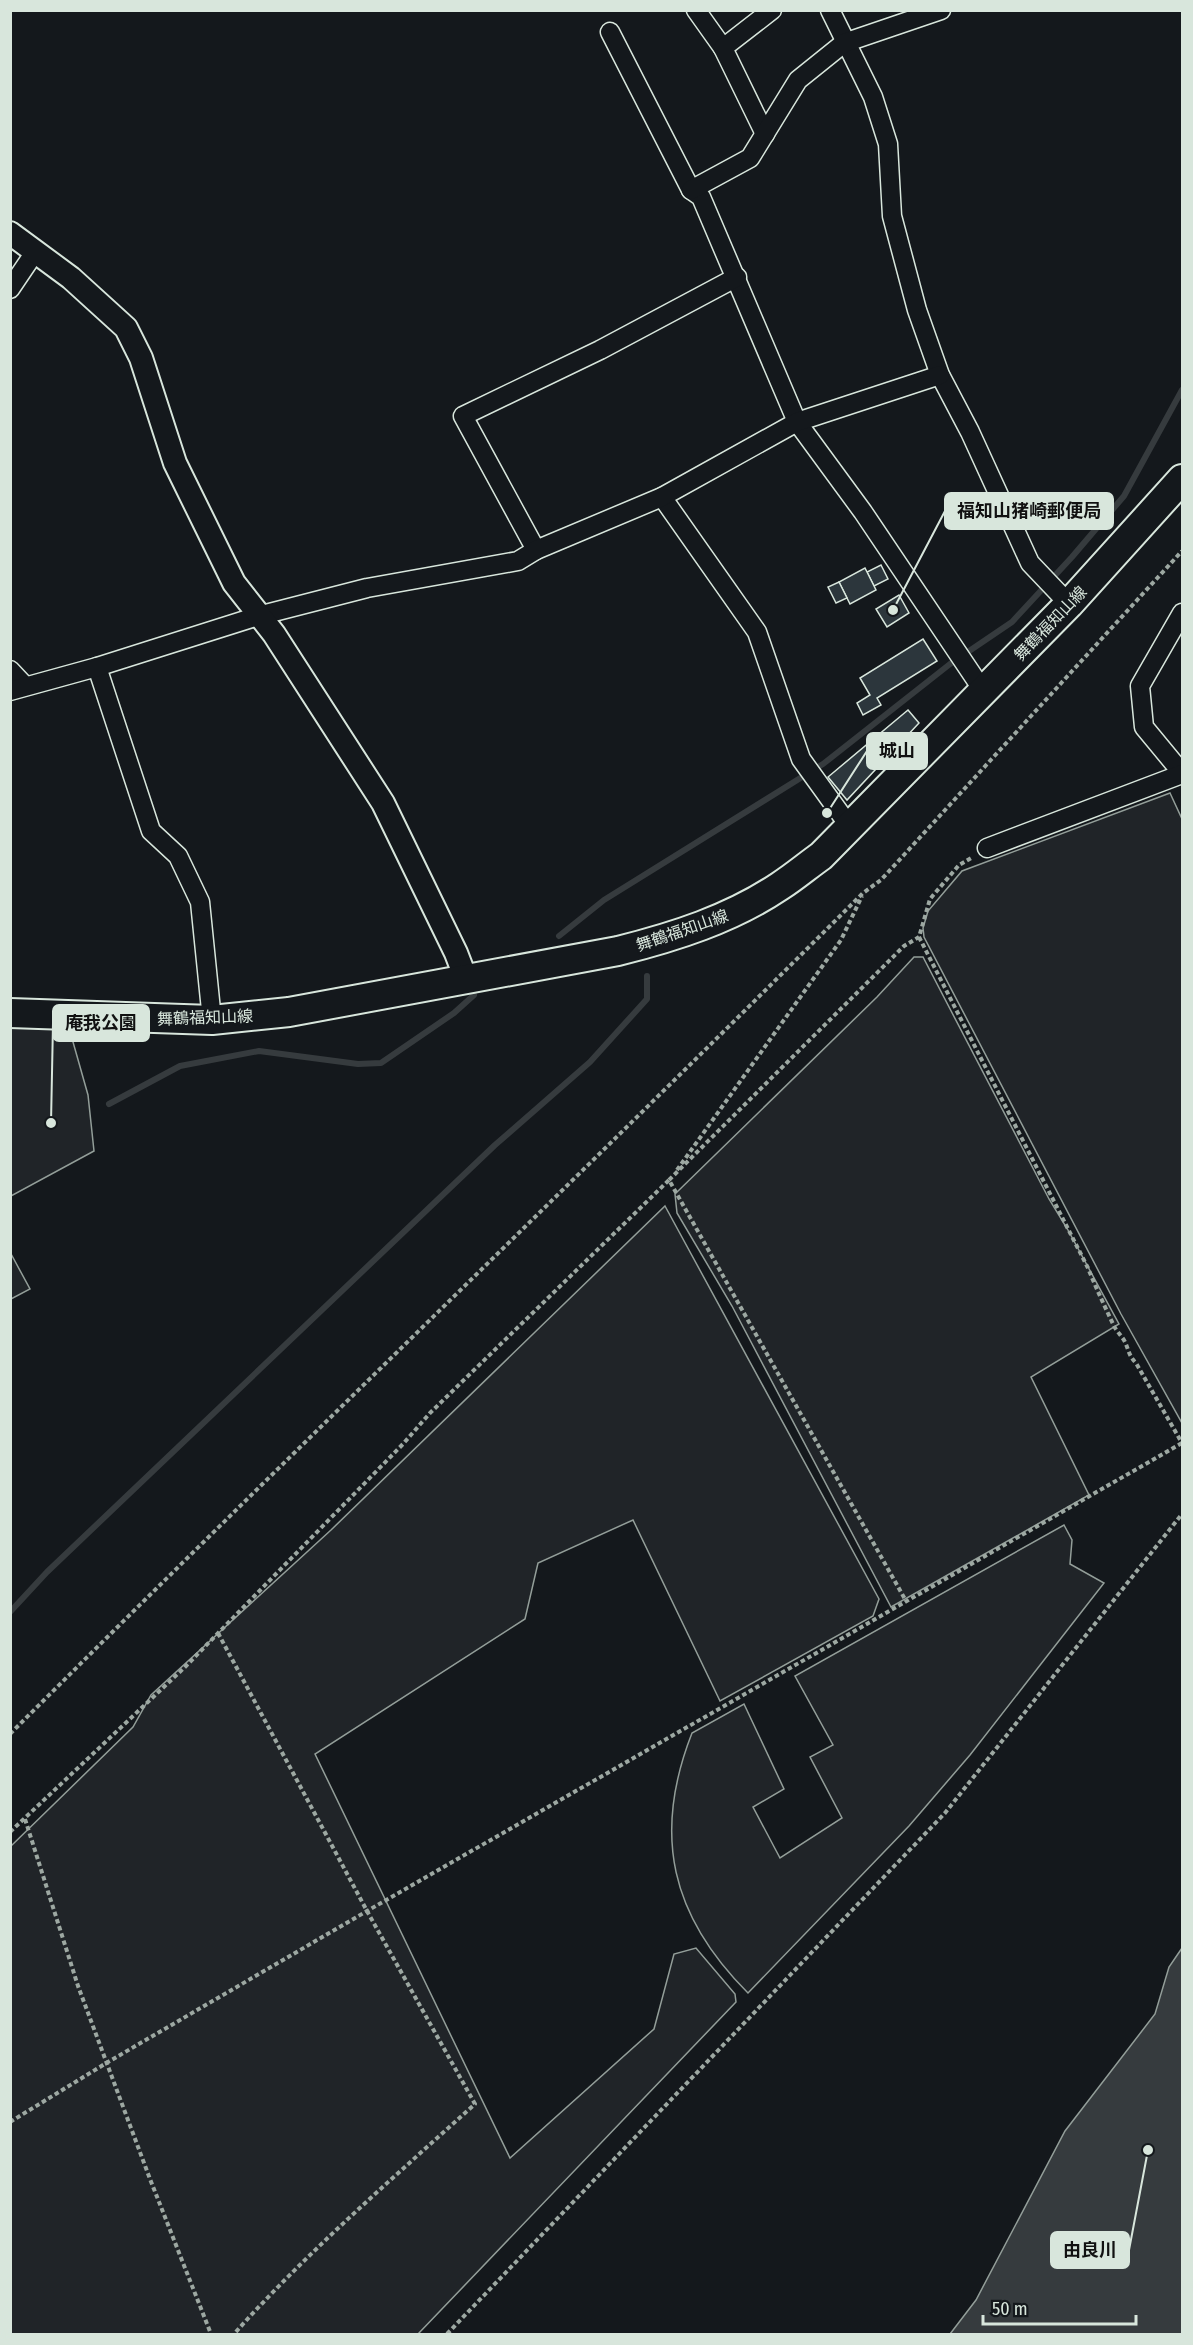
<svg xmlns="http://www.w3.org/2000/svg" width="1193" height="2345" viewBox="0 0 1193 2345" font-family="'Fira Sans Condensed','Noto Sans JP',sans-serif">
  <style>
    .green { fill: #202428; stroke: #939e99; stroke-width: 1.5 }
    .water { fill: #363b3e; stroke: #939e99; stroke-width: 1.5 }
    .lines { fill: none; stroke-linecap: round; stroke-linejoin: round }
    .stream { stroke: #363b3e; stroke-width: 6 }
    .building { fill: #2c363c; stroke: #d8e6dc; stroke-width: 1.5 }
    .minor-casing { stroke: #d8e6dc; stroke-width: 21 }
    .tertiary-casing { stroke: #d8e6dc; stroke-width: 26 }
    .primary-casing { stroke: #d8e6dc; stroke-width: 32 }
    .path { stroke: #9da8a2; stroke-width: 4; stroke-dasharray: 4.5 3; stroke-linecap: butt }
    .minor { stroke: #14181c; stroke-width: 18 }
    .tertiary { stroke: #14181c; stroke-width: 22 }
    .primary { stroke: #14181c; stroke-width: 28 }
    .labels { text-anchor: middle; stroke-width: 4.5; stroke-linejoin: round; paint-order: stroke }
    .street-label { font-size: 16px; fill: #d8e6dc; stroke: #14181c }
    .leader { fill: none; stroke: #d8e6dc; stroke-width: 2 }
    .callout-dot { fill: #d8e6dc; stroke: #14181c; stroke-width: 2 }
    .callout { fill: #d8e6dc; stroke: #d8e6dc; stroke-width: 2 }
    .callout-label { font-size: 18px; text-anchor: middle; font-weight: bold; fill: #111 }
  </style>
  <rect width="100%" height="100%" fill="#14181c"/>
  <g class="green">
    <path d="M 1170,793 L 1182,819 L 1182,1423 L 1121,1314 L 924,937 L 923,928 L 928,911 L 962,871 Z"/>
    <path d="M 914,957 L 923,957 L 1049,1199 L 1068,1230 L 1119,1324 L 1031,1377 L 1089,1495 L 891,1607 L 732,1306 L 677,1213 L 675,1194 L 877,997 Z"/>
    <path d="M 11,1020 L 77,1021 L 73,1042 L 88,1095 L 94,1151 L 11,1196 Z"/>
    <path d="M 665,1206 L 879,1599 L 873,1616 L 720,1701 L 633,1520 L 538,1563 L 525,1619 L 315,1754 L 510,2158 L 654,2029 L 674,1954 L 696,1948 L 735,1994 L 736,2002 L 418,2334 L 11,2334 L 11,1846 L 133,1727 L 151,1695 L 331,1530 Z"/>
    <path d="M 10,1252 L 30,1289 L 11,1299 L 10,1299 Z"/>
    <path d="M 1064,1525 L 1072,1540 L 1070,1564 L 1104,1583 L 970,1755 L 909,1826 L 748,1993 C 671,1916 652,1835 692,1733 L 744,1704 L 784,1789 L 753,1807 L 780,1858 L 842,1818 L 810,1757 L 833,1745 L 795,1676 Z"/>
  </g>
  <path class="water" d="M 1182,1948 L 1182,2334 L 950,2334 L 976,2300 L 1065,2131 L 1155,2014 L 1169,1967 Z"/>
  <g class="lines">
    <g class="stream">
      <path d="M 559,936 L 604,900 L 823,764 L 950,664 L 1012,622 L 1072,557 L 1124,496 L 1182,390"/>
      <path d="M 109,1104 L 180,1066 L 259,1051 L 358,1064 L 381,1063 L 454,1013 L 474,995"/>
      <path d="M 10,1612 L 47,1572 L 495,1145 L 590,1062 L 647,999 L 647,976"/>
    </g>
  </g>
  <g class="building">
    <path d="M 881,565 L 888,579 L 874,586 L 867,572 Z"/>
    <path d="M 865,568 L 876,590 L 850,604 L 839,582 Z"/>
    <path d="M 839,582 L 847,598 L 836,603 L 828,587 Z"/>
    <path d="M 899,595 L 909,613 L 887,627 L 876,609 Z"/>
    <path d="M 923,639 L 937,661 L 877,698 L 881,705 L 863,715 L 857,703 L 870,695 L 860,678 Z"/>
    <path d="M 908,710 L 919,723 L 847,800 L 828,777 Z"/>
  </g>
  <g class="lines">
    <g class="minor-casing">
      <g id="minor">
        <path d="M 696,10 L 723,48"/>
        <path d="M 830,10 L 873,97 L 888,144 L 892,216 L 917,310 L 940,375 L 970,432 L 1030,563 L 1069,604"/>
        <path d="M 610,32 L 691,190 L 701,197 L 797,422 L 863,512 L 984,692"/>
        <path d="M 765,134 L 723,48 L 772,10"/>
        <path d="M 691,190 L 750,158 L 798,80 L 844,43 L 941,10"/>
        <path d="M 10,289 L 35,252"/>
        <path d="M 662,497 L 757,632 L 801,759 L 850,827"/>
        <path d="M 536,550 L 463,416 L 600,350 L 737,277"/>
        <path d="M 1182,613 L 1140,686 L 1144,727 L 1182,773"/>
        <path d="M 97,667 L 151,831 L 178,856 L 200,902 L 212,1020"/>
        <path d="M 10,670 L 25,686"/>
        <path d="M 10,691 L 97,667 L 258,616 L 367,588 L 518,561 L 536,550 L 662,497 L 797,422 L 940,375"/>
        <path d="M 987,848 L 1182,774"/>
      </g>
    </g>
    <g class="tertiary-casing">
      <path id="tertiary" d="M 10,233 L 71,278 L 126,328 L 141,358 L 175,463 L 234,583 L 274,634 L 383,803 L 456,953 L 466,979"/>
    </g>
    <g class="primary-casing">
      <path id="primary" d="M 10,1013 L 212,1020 L 289,1012 L 618,951 C 674,937 731,919 780,886 C 794,877 807,866 821,856 L 1069,604 L 1182,479"/>
    </g>
    <g class="path">
      <path d="M 919,937 L 1088,1268 C 1096,1288 1105,1307 1114,1326 C 1117,1332 1122,1336 1125,1342 C 1129,1351 1129,1356 1136,1363 L 1182,1443"/>
      <path d="M 677,1170 L 841,940 L 862,896"/>
      <path d="M 669,1180 L 904,946 L 919,937 L 930,899 L 959,865 L 973,857"/>
      <path d="M 218,1633 L 367,1911 L 475,2104 C 393,2178 307,2252 234,2334"/>
      <path d="M 10,1734 C 292,1452 581,1175 863,893 L 881,880 L 1182,551"/>
      <path d="M 25,1819 L 78,1986 L 150,2179 L 211,2334"/>
      <path d="M 10,1832 L 185,1667 L 403,1444 L 430,1413 L 669,1180 L 906,1601"/>
      <path d="M 10,2122 L 108,2062 L 367,1911 L 1182,1443"/>
      <path d="M 447,2334 L 945,1813 L 1182,1514"/>
    </g>
    <use href="#minor" class="minor"/>
    <use href="#tertiary" class="tertiary"/>
    <use href="#primary" class="primary"/>
  </g>
  <g class="labels">
    <g class="street-label">
      <text transform="translate(1050 623) rotate(-46)" y="6">舞鶴福知山線</text>
      <text transform="translate(682 930) rotate(-19)" y="6">舞鶴福知山線</text>
      <text transform="translate(205 1017) rotate(-2)" y="6">舞鶴福知山線</text>
    </g>
  </g>
  <path class="leader" d="M893 610L945 511M827 813L867 751M51 1123L53 1023M1148 2150L1129 2250"/>
  <g class="callout-dot">
    <circle cx="893" cy="610" r="6"/>
    <circle cx="827" cy="813" r="6"/>
    <circle cx="51" cy="1123" r="6"/>
    <circle cx="1148" cy="2150" r="6"/>
  </g>
  <g class="callout">
    <rect x="945" y="493" width="168" height="36" rx="6"/>
    <rect x="867" y="733" width="60" height="36" rx="6"/>
    <rect x="53" y="1005" width="96" height="36" rx="6"/>
    <rect x="1051" y="2232" width="78" height="36" rx="6"/>
  </g>
  <g class="callout-label">
    <text x="1029" y="517">福知山猪崎郵便局</text>
    <text x="897" y="757">城山</text>
    <text x="101" y="1029">庵我公園</text>
    <text x="1090" y="2256">由良川</text>
  </g>
  <rect width="1193" height="2345" fill="none" stroke="#d8e6dc" stroke-width="24"/>
  <path d="M983 2315v9h153v-9" fill="none" stroke="#d8e6dc" stroke-width="3"/>
  <text x="992" y="2315" font-size="18" fill="#d8e6dc" stroke="#14181c" stroke-width="4.5" paint-order="stroke">50 m</text>
</svg>
